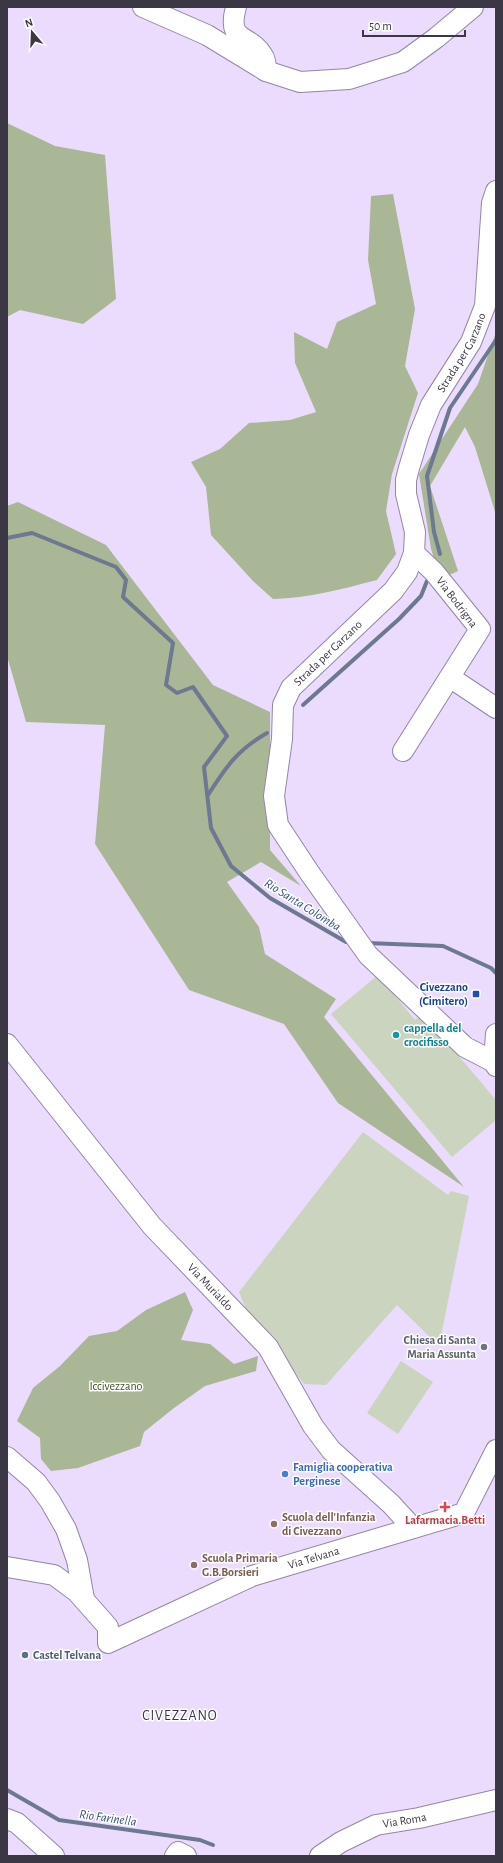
<svg xmlns="http://www.w3.org/2000/svg" width="503" height="1863" viewBox="0 0 503 1863" font-family="'Alegreya Sans',sans-serif">
  <style>
    .green { fill: #cbd4be }
    .forest { fill: #a9b796 }
    .lines { fill: none; stroke-linecap: round; stroke-linejoin: round }
    .stream { stroke: #6d7891; stroke-width: 4 }
    .minor-casing { stroke: #9386a5; stroke-width: 22 }
    .minor { stroke: #fff; stroke-width: 20 }
    .transit-dot { fill: #1a4fb4; stroke: #fff; stroke-width: 1.5 }
    .culture-dot { fill: #0f9aa8; stroke: #fff; stroke-width: 1.5 }
    .worship-dot { fill: #6b7280; stroke: #fff; stroke-width: 1.5 }
    .shop-dot { fill: #3f7fe0; stroke: #fff; stroke-width: 1.5 }
    .health-dot { fill: #e0444e; stroke: #fff; stroke-width: 1.5 }
    .education-dot { fill: #8d6e63; stroke: #fff; stroke-width: 1.5 }
    .service-dot { fill: #5c6f8a; stroke: #fff; stroke-width: 1.5 }
    .labels { text-anchor: middle; stroke-width: 3; stroke-linejoin: round; paint-order: stroke }
    .street-label { font-size: 12px; fill: #3c3744; stroke: #fff }
    .transit-label { font-size: 12px; font-weight: bold; fill: #164399; stroke: #fff; text-anchor: end }
    .culture-label { font-size: 12px; font-weight: bold; fill: #0d838f; stroke: #fff; text-anchor: start }
    .worship-label { font-size: 12px; font-weight: bold; fill: #5b616d; stroke: #fff; text-anchor: end }
    .park-label { font-size: 12px; fill: #3f511e; stroke: #fff }
    .shop-label { font-size: 12px; font-weight: bold; fill: #366cbe; stroke: #fff; text-anchor: start }
    .education-label { font-size: 12px; font-weight: bold; fill: #785e54; stroke: #fff; text-anchor: start }
    .health-label { font-size: 12px; font-weight: bold; fill: #be3a42; stroke: #fff }
    .service-label { font-size: 12px; font-weight: bold; fill: #4e5e75; stroke: #fff; text-anchor: start }
    .water-label { font-size: 13px; font-style: italic; fill: #38527d; stroke: #fff }
    .quarter-label { font-size: 14px; letter-spacing: 1px; fill: #3c3744; stroke: #fff }
  </style>
  <rect width="100%" height="100%" fill="#ebdcfe"/>
  <g class="green">
    <path d="M 378,975 L 415,1020 L 423,1014 L 496,1100 L 496,1120 L 452,1157 L 331,1014 Z"/>
    <path d="M 363,1132 L 448,1195 L 451,1191 L 469,1196 L 439,1346 L 397,1305 L 326,1385 L 304,1384 L 248,1314 L 239,1292 Z"/>
    <path d="M 401,1361 L 433,1382 L 398,1434 L 367,1413 Z"/>
  </g>
  <g class="forest">
    <path d="M 7,123 L 55,146 L 105,155 L 116,299 L 83,324 L 20,310 L 7,317 Z"/>
    <path d="M 393,194 L 415,309 L 405,366 L 418,393 L 392,474 L 386,511 L 396,554 L 377,580 C 342,589 309,598 273,599 L 253,581 L 211,535 L 206,487 L 191,462 L 220,449 L 249,423 L 290,420 L 316,412 L 295,363 L 294,332 L 327,349 L 337,322 L 376,304 L 368,260 L 371,196 Z"/>
    <path d="M 496,332 L 496,515 L 475,447 L 465,427 L 430,486 L 458,571 L 441,579 L 431,549 L 419,474 L 478,384 Z"/>
    <path d="M 18,502 L 106,545 L 213,685 L 270,712 L 270,850 L 301,886 L 261,862 L 227,882 L 259,927 L 265,954 L 336,999 L 324,1017 L 464,1187 L 338,1103 L 284,1024 L 189,990 L 95,844 L 105,725 L 26,722 L 7,656 L 7,506 Z"/>
    <path d="M 185,1292 L 193,1310 L 181,1340 L 210,1344 L 234,1364 L 258,1356 L 256,1371 L 205,1386 L 174,1408 L 144,1432 L 140,1446 L 78,1468 L 51,1471 L 41,1459 L 40,1438 L 17,1421 L 33,1388 L 60,1366 L 89,1336 L 117,1331 L 146,1310 Z"/>
  </g>
  <g class="lines">
    <g class="stream">
      <path d="M 7,538 L 32,533 L 116,567 L 126,580 L 123,597 L 173,643 L 166,685 L 177,693 L 193,687 L 227,736 L 204,767 L 211,828 L 231,866 L 270,898 L 346,942 L 350,942"/>
      <path d="M 440,554 L 434,532 L 427,476 L 450,408 L 496,340"/>
      <path d="M 303,705 L 399,619 L 421,596 L 427,581"/>
      <path d="M 208,795 C 226,767 237,750 267,733"/>
      <path d="M 367,943 L 443,946 L 491,968 L 496,973"/>
      <path d="M 7,1790 L 59,1820 L 200,1840 L 213,1845"/>
    </g>
    <g class="minor-casing">
      <g id="minor">
        <path d="M 143,7 L 207,35 L 266,71 L 300,82 L 349,79 L 403,62 L 436,38 L 473,7"/>
        <path d="M 236,7 C 226,44 250,33 263,56 C 266,60 266,66 266,71"/>
        <path d="M 451,678 L 496,708"/>
        <path d="M 403,751 L 480,629 L 434,572 L 414,553"/>
        <path d="M 496,1034 L 494,1062 L 496,1066"/>
        <path id="s1" d="M 7,1044 L 152,1226 L 268,1347 L 313,1426 L 331,1450 L 391,1504 L 413,1528"/>
        <path id="s2" d="M 494,1062 L 465,1047 L 368,955 L 309,872 L 278,825 L 274,796 L 282,739 L 283,705 L 291,688 L 393,591 L 407,572 L 414,553 L 415,532 L 406,494 L 406,480 L 409,468 L 419,435 L 431,405 L 471,342 L 485,306 L 492,203 L 496,191"/>
        <path d="M 7,1457 L 36,1482 L 50,1501 L 66,1529 L 77,1560 L 84,1599"/>
        <path id="s3" d="M 7,1567 L 54,1575 L 77,1592 L 108,1627 L 108,1643 L 252,1576 L 464,1513 L 496,1450"/>
        <path d="M 7,1819 L 17,1823 L 54,1856"/>
        <path d="M 175,1856 L 178,1852 L 186,1856"/>
        <path id="s4" d="M 320,1856 L 341,1842 L 376,1825 L 419,1818 L 496,1800"/>
      </g>
    </g>
    <use href="#minor" class="minor"/>
  </g>
  <rect class="transit-dot" x="472" y="990" width="8" height="8" rx="2"/>
  <circle class="culture-dot" cx="396" cy="1035" r="4"/>
  <circle class="worship-dot" cx="484" cy="1347" r="4"/>
  <circle class="shop-dot" cx="285" cy="1474" r="4"/>
  <path class="health-dot" d="M443 1501h4v4h4v4h-4v4h-4v-4h-4v-4h4z"/>
  <g class="education-dot">
    <circle cx="274" cy="1524" r="4"/>
    <circle cx="194" cy="1565" r="4"/>
  </g>
  <circle class="service-dot" cx="25" cy="1655" r="4"/>
  <g class="labels">
    <g class="street-label">
      <text dy="4" stroke="none"><textPath href="#s2" startOffset="863">Strada per Garzano</textPath></text>
      <text transform="translate(457 602) rotate(53)" y="4">Via Bodrigna</text>
      <text dy="4" stroke="none"><textPath href="#s2" startOffset="515">Strada per Garzano</textPath></text>
      <text dy="4" stroke="none"><textPath href="#s1" startOffset="317">Via Murialdo</textPath></text>
      <text dy="4" stroke="none"><textPath href="#s3" startOffset="362">Via Telvana</textPath></text>
      <text dy="4" stroke="none"><textPath href="#s4" startOffset="93">Via Roma</textPath></text>
    </g>
    <g class="transit-label">
      <text x="468" y="991">Civezzano<tspan x="468" dy="14">(Cimitero)</tspan></text>
    </g>
    <g class="culture-label">
      <text x="404" y="1032">cappella del<tspan x="404" dy="14">crocifisso</tspan></text>
    </g>
    <g class="worship-label">
      <text x="476" y="1344">Chiesa di Santa<tspan x="476" dy="14">Maria Assunta</tspan></text>
    </g>
    <g class="park-label">
      <text x="116" y="1390">Iccivezzano</text>
    </g>
    <g class="shop-label">
      <text x="293" y="1471">Famiglia cooperativa<tspan x="293" dy="14">Perginese</tspan></text>
    </g>
    <g class="education-label">
      <text x="282" y="1521">Scuola dell'Infanzia<tspan x="282" dy="14">di Civezzano</tspan></text>
      <text x="202" y="1562">Scuola Primaria<tspan x="202" dy="14">G.B.Borsieri</tspan></text>
    </g>
    <g class="health-label">
      <text x="445" y="1524">Lafarmacia.Betti</text>
    </g>
    <g class="service-label">
      <text x="33" y="1659">Castel Telvana</text>
    </g>
    <g class="water-label">
      <text transform="translate(303 904) rotate(32)" y="5">Rio Santa Colomba</text>
      <text transform="translate(108 1817) rotate(8)" y="5">Rio Farinella</text>
    </g>
    <g class="quarter-label">
      <text x="180" y="1720">CIVEZZANO</text>
    </g>
  </g>
  <rect width="503" height="1863" fill="none" stroke="#3c3744" stroke-width="16"/>
  <g transform="translate(32 32) rotate(341)" stroke="#ffffff" stroke-width="3" paint-order="stroke">
  <path d="M0-3L7 15L0 10L-7 15Z" fill="#3c3744"/>
  <text y="-6" font-size="11" font-weight="bold" text-anchor="middle" fill="#3c3744">N</text>
  </g>
  <path d="M363 30v6h102v-6" fill="none" stroke="#3c3744" stroke-width="2"/>
  <text x="369" y="30" font-size="12" fill="#3c3744" stroke="#ffffff" stroke-width="3" paint-order="stroke">50 m</text>
</svg>
